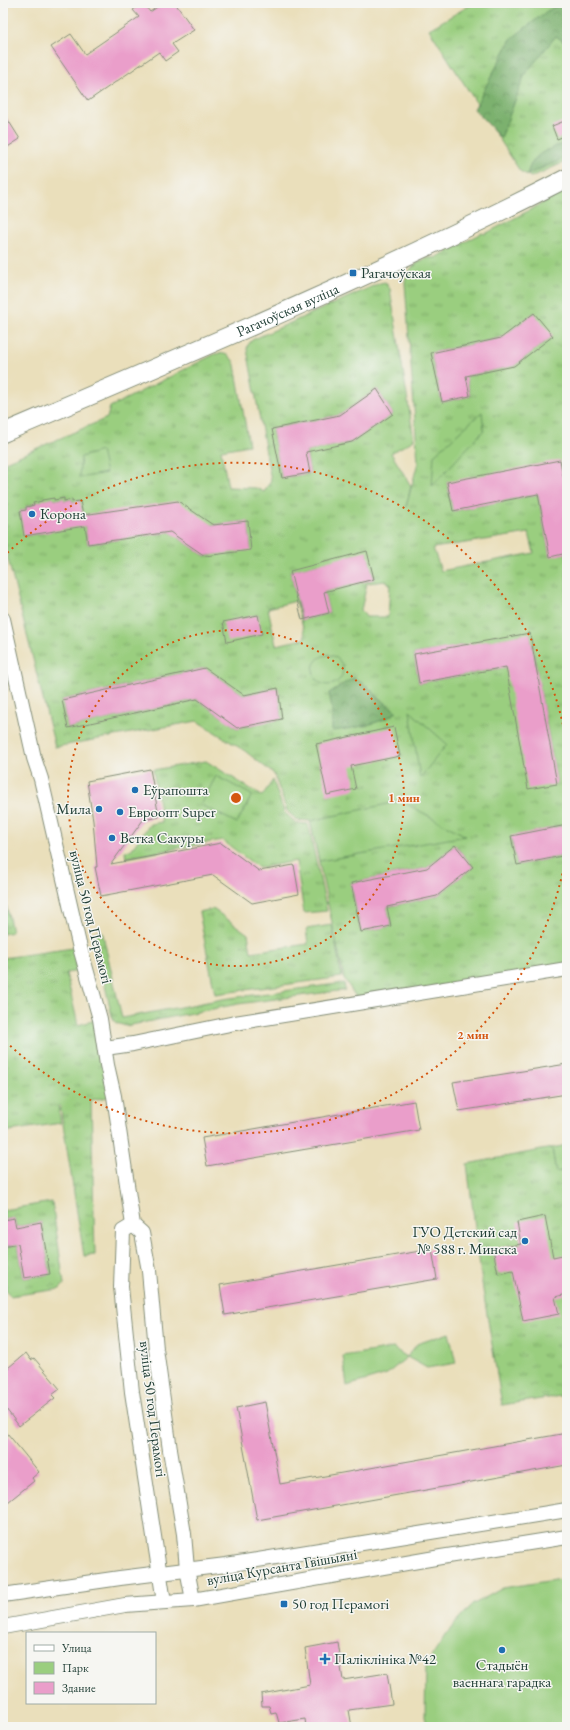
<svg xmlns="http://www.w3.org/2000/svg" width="570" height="1730" viewBox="0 0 570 1730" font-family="'EB Garamond',serif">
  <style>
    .grass { fill: url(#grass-tufts); stroke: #5c865a; fill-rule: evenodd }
    .forest { fill: url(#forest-crowns); stroke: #4d7751 }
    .green { fill: #9ace7f; stroke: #5c865a }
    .building { fill: #ea9eca }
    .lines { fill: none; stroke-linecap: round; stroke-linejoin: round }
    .minor-casing { stroke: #848e78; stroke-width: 16 }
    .tertiary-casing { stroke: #848e78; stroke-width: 20 }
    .minor { stroke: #fff; stroke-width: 14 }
    .tertiary { stroke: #fff; stroke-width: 18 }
    .ring { fill: none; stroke: #d45610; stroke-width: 2; stroke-dasharray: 2 4 }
    .poi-dot { fill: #1f6fb2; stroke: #f6f6f2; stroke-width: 1.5 }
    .labels { text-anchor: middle; stroke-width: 3; stroke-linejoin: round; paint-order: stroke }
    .poi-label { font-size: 15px; fill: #1f3d34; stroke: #f6f6f2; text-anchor: start }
    .street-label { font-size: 15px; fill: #1f3d34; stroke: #f6f6f2 }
    .centre { fill: #d45610; stroke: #f6f6f2; stroke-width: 2 }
    .ring-label { font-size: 12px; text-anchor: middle; font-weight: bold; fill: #d45610; stroke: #f6f6f2; stroke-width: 3; stroke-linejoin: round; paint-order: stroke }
  </style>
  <defs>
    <pattern id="grass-tufts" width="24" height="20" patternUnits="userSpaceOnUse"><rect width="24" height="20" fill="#9ace7f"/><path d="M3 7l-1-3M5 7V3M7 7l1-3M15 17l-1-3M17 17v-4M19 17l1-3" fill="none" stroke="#7da869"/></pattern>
    <pattern id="forest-crowns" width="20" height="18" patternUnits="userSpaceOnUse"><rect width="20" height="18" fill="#7bb16e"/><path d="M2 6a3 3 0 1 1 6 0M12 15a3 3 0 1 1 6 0" fill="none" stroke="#64915b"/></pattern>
  </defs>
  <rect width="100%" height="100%" fill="#f6f6f2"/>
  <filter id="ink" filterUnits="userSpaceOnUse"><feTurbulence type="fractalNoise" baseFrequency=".025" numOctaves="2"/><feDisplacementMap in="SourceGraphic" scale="8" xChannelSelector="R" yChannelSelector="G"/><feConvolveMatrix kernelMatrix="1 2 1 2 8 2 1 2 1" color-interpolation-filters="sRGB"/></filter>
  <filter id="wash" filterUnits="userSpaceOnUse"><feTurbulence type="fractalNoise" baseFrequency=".012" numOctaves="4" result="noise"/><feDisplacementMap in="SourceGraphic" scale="16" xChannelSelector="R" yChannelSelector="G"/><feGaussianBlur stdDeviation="0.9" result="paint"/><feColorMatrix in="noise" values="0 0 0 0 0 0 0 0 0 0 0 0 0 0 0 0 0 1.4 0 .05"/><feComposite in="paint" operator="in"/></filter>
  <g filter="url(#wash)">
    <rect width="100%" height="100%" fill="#eadfbb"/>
    <g class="grass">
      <path d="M 474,3 L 567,3 L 567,161 L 531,177 L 520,171 L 429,29 Z"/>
      <path d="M 567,185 L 567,496 L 447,482 L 453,511 L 538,494 L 550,556 L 567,553 L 567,825 L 511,837 L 517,865 L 567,855 L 567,969 L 359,1002 L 344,978 L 310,821 L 297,820 L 287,811 L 274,774 L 245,751 L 197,721 L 55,747 L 3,539 L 3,463 L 107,418 L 110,407 L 215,354 C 225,352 232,356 235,365 L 249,445 L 221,450 L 228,487 L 256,488 L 264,492 L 271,480 L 247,349 L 248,345 L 252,340 L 380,283 L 385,282 L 390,289 L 414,440 L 391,453 L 411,486 L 406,507 L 418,462 L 405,283 C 405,270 422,256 435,258 L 482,233 L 485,234 L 556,196 L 555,191 ZM 534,313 L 552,337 L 514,366 L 466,376 L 470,396 L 442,402 L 431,353 L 501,338 ZM 377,389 L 393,414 L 352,442 L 306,452 L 310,473 L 282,478 L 272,429 L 340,415 ZM 53,498 L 54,500 L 63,498 L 64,501 L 72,499 L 72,502 L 80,501 L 84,525 L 25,536 L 20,511 L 26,510 L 26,507 L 34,505 L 34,503 ZM 83,515 L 213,525 L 248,521 L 251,549 L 205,556 L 170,532 L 88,544 ZM 529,533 L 534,553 L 441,571 L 433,548 ZM 367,552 L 374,579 L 324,592 L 329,613 L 302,620 L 290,571 ZM 386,581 L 390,584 L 388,617 L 366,617 L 361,610 L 367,583 ZM 296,601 L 305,635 L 304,639 L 276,645 L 268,608 ZM 530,634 L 557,783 L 557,784 L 506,667 L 419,683 L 414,654 ZM 205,668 L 244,695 L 278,688 L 282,719 L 237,728 L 197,699 L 68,728 L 62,700 ZM 455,845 L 473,867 L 437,896 L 387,907 L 391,926 L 361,932 L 351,883 L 427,868 Z"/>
      <path d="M 206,761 L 262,796 L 273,780 L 284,812 L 296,823 L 308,824 L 327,911 L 304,913 L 296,861 L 259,868 L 222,840 L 126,858 L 125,851 L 131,850 L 150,824 L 162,822 L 153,770 Z"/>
      <path d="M 3,890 L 12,932 L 3,934 Z"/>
      <path d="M 213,909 L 248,934 L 251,952 L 308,944 L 306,929 L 332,925 L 342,977 L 215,994 L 199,912 Z"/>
      <path d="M 102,931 L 122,1018 L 223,999 L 344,983 L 345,990 L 238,1004 L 126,1026 L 116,1023 L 112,1016 L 93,933 Z"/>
      <path d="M 73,948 L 80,971 L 66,973 L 78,1025 L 100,1019 L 114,1096 L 91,1100 L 95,1255 L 84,1256 L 60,1105 L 58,1106 L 61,1123 L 3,1132 L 3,958 Z"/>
      <path d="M 552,1148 L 556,1172 L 567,1170 L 567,1395 L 502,1405 L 483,1290 L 467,1164 Z"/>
      <path d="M 52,1202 L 64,1284 L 60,1289 L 10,1296 C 0,1285 3,1262 3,1247 L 18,1244 L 24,1278 L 50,1274 L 41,1222 L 16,1227 L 14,1218 L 3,1220 L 3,1210 Z"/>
    </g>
    <g class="forest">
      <path d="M 563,3 L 567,3 L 567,44 L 556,36 L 525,74 L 501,138 L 474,109 L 511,39 L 547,11 Z"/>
      <path d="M 567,143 L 567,157 L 527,175 C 532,153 548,149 567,143 Z"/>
      <path d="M 353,678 L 363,682 L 378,697 L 397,712 C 378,725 355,728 332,731 L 332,708 L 329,693 Z"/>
    </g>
    <g class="green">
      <path d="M 482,412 L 484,430 L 432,486 L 434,455 Z"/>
      <path d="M 101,451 L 106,473 L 79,478 L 81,457 Z"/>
      <circle cx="328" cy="670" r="15"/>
      <path d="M 410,711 L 447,744 L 420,778 Z"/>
      <path d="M 216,776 L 252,795 L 237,823 L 201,805 Z"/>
      <path d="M 401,801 L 466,836 L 319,861 L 310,821 Z"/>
      <path d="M 567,1145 L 567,1170 L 556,1172 L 552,1148 Z"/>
      <path d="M 449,1333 L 456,1363 L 427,1368 L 407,1357 L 387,1374 L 347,1386 L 343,1356 L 393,1348 L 407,1357 L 417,1344 Z"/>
      <path d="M 567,1578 L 567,1727 L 428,1727 L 425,1717 L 426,1665 L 446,1634 L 472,1605 L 503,1588 Z"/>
    </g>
    <g id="blocks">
      <g class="building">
        <path d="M 143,3 L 150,12 L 163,3 L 175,3 L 194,30 L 172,44 L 178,52 L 165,61 L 159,52 L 88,101 L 51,47 L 71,34 L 85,54 L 139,17 L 133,10 Z"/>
        <path d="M 3,112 L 20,139 L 3,150 Z"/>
        <path d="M 567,120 L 567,135 L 557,139 L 552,126 Z"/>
        <path d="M 534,313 L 553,336 L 514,366 L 466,376 L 470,396 L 442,402 L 431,353 L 501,338 Z"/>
        <path d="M 377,389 L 393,414 L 352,442 L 306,452 L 310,473 L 282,478 L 272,429 L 340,415 Z"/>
        <path d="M 560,460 L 567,496 L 567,553 L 550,557 L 538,494 L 453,511 L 447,482 Z"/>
        <path d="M 54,498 L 54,500 L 64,498 L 64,501 L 72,499 L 72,502 L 80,501 L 83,515 L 178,501 L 213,525 L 248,521 L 251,550 L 205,556 L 170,532 L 88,544 L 85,526 L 24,536 L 20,511 L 26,510 L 26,507 L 34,505 L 33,503 L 42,501 L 42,500 Z"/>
        <path d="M 367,551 L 374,579 L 324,592 L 329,613 L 302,620 L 290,571 Z"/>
        <path d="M 258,615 L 262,634 L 227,642 L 223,622 Z"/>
        <path d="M 530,633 L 557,784 L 528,789 L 506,667 L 419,683 L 414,654 Z"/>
        <path d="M 205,668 L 244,695 L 278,688 L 282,719 L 237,728 L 197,699 L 68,728 L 62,700 Z"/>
        <path d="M 394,727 L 400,756 L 351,766 L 356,789 L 327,795 L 316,744 Z"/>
        <path d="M 150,769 L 159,817 L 143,820 L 111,864 L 221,843 L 259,871 L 294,865 L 299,894 L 252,903 L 213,875 L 101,896 L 95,867 L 97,867 L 93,821 L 87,781 Z"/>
        <path d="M 567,825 L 567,855 L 517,865 L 511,836 Z"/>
        <path d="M 455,845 L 473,867 L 437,896 L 387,907 L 391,926 L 361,932 L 351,883 L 427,868 Z"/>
        <path d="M 567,1064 L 567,1094 L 459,1111 L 453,1082 Z"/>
        <path d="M 414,1101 L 419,1130 L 207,1166 L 202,1138 Z"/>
        <path d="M 545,1216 L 553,1257 L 567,1254 L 567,1294 L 555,1297 L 559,1314 L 523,1321 L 513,1271 L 498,1274 L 493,1249 L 521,1244 L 517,1222 Z"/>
        <path d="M 14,1218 L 16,1227 L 41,1222 L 50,1274 L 24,1278 L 18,1244 L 3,1247 L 3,1220 Z"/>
        <path d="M 432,1249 L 437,1279 L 225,1315 L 220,1285 Z"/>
        <path d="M 26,1353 L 31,1360 L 34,1358 L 60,1389 L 52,1395 L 55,1398 L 19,1426 L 3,1405 L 3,1372 Z"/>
        <path d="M 265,1402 L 280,1484 L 567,1433 L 567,1465 L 257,1520 L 236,1408 Z"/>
        <path d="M 3,1428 L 39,1472 L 32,1478 L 34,1481 L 3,1506 Z"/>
        <path d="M 337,1642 L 343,1680 L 387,1673 L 392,1704 L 349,1710 L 352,1727 L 306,1727 L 305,1719 L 279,1723 L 276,1712 L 271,1713 L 269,1706 L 262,1706 L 261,1694 L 310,1685 L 305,1648 Z"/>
      </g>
    </g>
  </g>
  <g filter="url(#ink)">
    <use href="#blocks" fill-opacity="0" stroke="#848e78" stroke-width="1"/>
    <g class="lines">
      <g class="minor-casing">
        <g id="minor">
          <path d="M 3,619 L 34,758 L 41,779 L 79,944 L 100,1019 L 107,1065 L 114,1096 L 133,1225 L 142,1233 L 149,1271 L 156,1349 L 170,1450 L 184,1534 L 187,1569 L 193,1600"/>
          <path d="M 105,1048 L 133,1044 L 235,1023 L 567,969"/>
          <path d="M 133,1225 L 123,1231 L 121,1287 L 132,1392 L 164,1602"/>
          <path d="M 3,1595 L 120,1578 L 226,1565 L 567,1510"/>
          <path d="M 3,1627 L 125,1605 L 193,1600 L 441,1557 L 567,1537"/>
        </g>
      </g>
      <g class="tertiary-casing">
        <g id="tertiary">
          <path id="s1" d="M 3,433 C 193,352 383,272 567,178"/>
        </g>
      </g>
      <use href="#minor" class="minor"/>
      <use href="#tertiary" class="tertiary"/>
    </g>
  </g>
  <g class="ring">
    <circle cx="236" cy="798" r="168"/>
    <path d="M567 850A335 335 0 0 1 3 1039M3 557A335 335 0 0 1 567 746"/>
  </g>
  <g class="poi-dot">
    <rect x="349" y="269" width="8" height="8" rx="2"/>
    <circle cx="32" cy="514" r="4"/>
    <circle cx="135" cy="790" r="4"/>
    <circle cx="99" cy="809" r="4"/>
    <circle cx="120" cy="812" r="4"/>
    <circle cx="112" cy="838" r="4"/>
    <circle cx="525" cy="1241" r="4"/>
    <rect x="280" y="1600" width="8" height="8" rx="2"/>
    <circle cx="502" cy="1650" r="4"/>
    <path d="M323 1653h4v4h4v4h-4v4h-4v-4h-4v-4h4z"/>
  </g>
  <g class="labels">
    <g class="poi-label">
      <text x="361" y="278">Рагачоўская</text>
      <text x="40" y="519">Корона</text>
      <text x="143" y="795">Еўрапошта</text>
      <text x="91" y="814" text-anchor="end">Мила</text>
      <text x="128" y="817">Евроопт Super</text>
      <text x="120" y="843">Ветка Сакуры</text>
      <text x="517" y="1237" text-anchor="end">ГУО Детский сад<tspan x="517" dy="17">№ 588 г. Минска</tspan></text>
      <text x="292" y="1609">50 год Перамогі</text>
      <text x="334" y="1664">Паліклініка №42</text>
      <text x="502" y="1670" text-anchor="middle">Стадыён<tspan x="502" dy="17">ваеннага гарадка</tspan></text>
    </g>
    <g class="street-label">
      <text dy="5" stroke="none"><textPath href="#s1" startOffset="310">Рагачоўская вуліца</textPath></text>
      <text transform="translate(91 917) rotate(76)" y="5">вуліца 50 год Перамогі</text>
      <text transform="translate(153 1409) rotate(83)" y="5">вуліца 50 год Перамогі</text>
      <text transform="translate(282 1567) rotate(-10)" y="5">вуліца Курсанта Гвішыяні</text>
    </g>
  </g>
  <circle cx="236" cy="798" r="6" class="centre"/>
  <g class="ring-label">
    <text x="404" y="802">1 мин</text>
    <text x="473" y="1039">2 мин</text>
  </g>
  <rect width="570" height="1730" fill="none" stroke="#f6f6f2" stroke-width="16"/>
  <rect x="26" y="1632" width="130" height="72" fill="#f6f6f2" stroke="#a0aca6"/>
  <rect x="34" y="1645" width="20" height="6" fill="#ffffff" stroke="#a0aca6"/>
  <text x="62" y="1652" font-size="12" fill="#1f3d34">Улица</text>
  <rect x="34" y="1662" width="20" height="12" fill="#9ace7f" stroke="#a0aca6"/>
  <text x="62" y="1672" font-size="12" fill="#1f3d34">Парк</text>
  <rect x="34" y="1682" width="20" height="12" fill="#ea9eca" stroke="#a0aca6"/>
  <text x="62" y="1692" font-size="12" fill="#1f3d34">Здание</text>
</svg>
